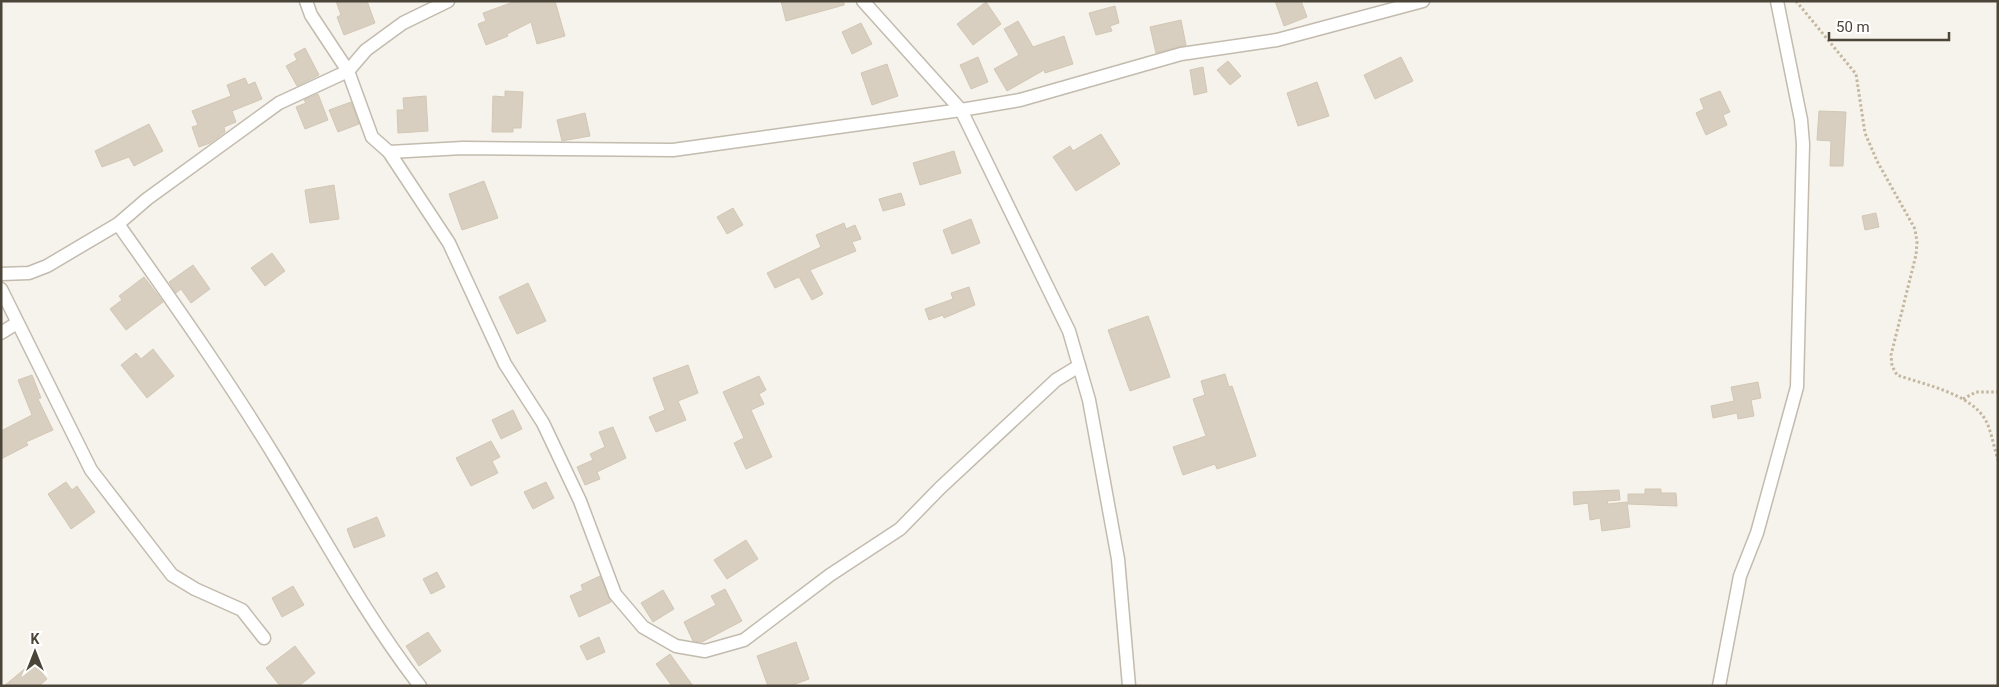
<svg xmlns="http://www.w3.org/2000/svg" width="1999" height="687" viewBox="0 0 1999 687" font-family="Roboto,sans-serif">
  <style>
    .building { fill: #d8cfc1; stroke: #d3c7b4 }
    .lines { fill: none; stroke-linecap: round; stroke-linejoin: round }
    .street-casing { stroke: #c2bbae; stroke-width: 15 }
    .path { stroke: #c4b79f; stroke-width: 3; stroke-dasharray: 2.5 2.5; stroke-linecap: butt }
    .street { stroke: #fff; stroke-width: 12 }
  </style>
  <rect width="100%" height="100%" fill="#f6f3ec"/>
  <g class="building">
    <path d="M 336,1 L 367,1 L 375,23 L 344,35 L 337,17 L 341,15 Z"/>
    <path d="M 516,1 L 555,1 L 565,36 L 537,44 L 531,22 L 507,34 L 508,36 L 486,45 L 478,24 L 486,21 L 483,13 Z"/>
    <path d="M 781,1 L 844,1 L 844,5 L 786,21 Z"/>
    <path d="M 1275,1 L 1301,1 L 1307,17 L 1284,26 Z"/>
    <path d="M 986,2 L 1001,24 L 973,45 L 957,24 Z"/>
    <path d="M 1115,6 L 1119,23 L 1110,26 L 1112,31 L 1096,35 L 1089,13 Z"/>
    <path d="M 1181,20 L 1186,45 L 1156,53 L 1150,27 Z"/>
    <path d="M 1018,21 L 1033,47 L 1064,36 L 1073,64 L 1045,73 L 1044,70 L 1007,91 L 994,69 L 1019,55 L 1004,29 Z"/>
    <path d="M 861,23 L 872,44 L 852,54 L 842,32 Z"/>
    <path d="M 305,48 L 319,75 L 297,86 L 286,66 L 297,60 L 294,54 Z"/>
    <path d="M 978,57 L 988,82 L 971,89 L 960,65 Z"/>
    <path d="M 1401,57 L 1413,81 L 1375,99 L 1364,75 Z"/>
    <path d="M 1228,61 L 1241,76 L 1230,85 L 1217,70 Z"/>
    <path d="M 887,64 L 898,96 L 872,105 L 861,73 Z"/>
    <path d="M 1203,67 L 1207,92 L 1194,95 L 1190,70 Z"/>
    <path d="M 245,78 L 248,85 L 255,82 L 262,99 L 232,111 L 236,122 L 224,127 L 225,132 L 210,143 L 199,147 L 192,127 L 198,125 L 192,111 L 231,96 L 227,85 Z"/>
    <path d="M 1317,82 L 1329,116 L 1298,126 L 1287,93 Z"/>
    <path d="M 505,91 L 523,92 L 521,128 L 513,128 L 513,132 L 492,132 L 493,96 L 505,97 Z"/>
    <path d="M 1720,91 L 1730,112 L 1723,115 L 1727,125 L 1706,135 L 1696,113 L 1704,109 L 1700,99 Z"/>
    <path d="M 318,94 L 328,120 L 305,129 L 296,107 L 306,103 L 304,100 Z"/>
    <path d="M 426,96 L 428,131 L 398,133 L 397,110 L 404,110 L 403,98 Z"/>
    <path d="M 351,102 L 359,124 L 338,132 L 329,110 Z"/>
    <path d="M 1819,111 L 1846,112 L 1843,166 L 1830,166 L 1831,141 L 1817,140 Z"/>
    <path d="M 585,113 L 590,136 L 562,141 L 557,120 Z"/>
    <path d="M 149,124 L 163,151 L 134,166 L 129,157 L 102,167 L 95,151 Z"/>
    <path d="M 1101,134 L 1120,164 L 1076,191 L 1053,157 L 1070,146 L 1073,151 Z"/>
    <path d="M 954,151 L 961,173 L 920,185 L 913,163 Z"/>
    <path d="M 484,181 L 498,218 L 462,230 L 449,194 Z"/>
    <path d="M 334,185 L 339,219 L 310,223 L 305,190 Z"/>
    <path d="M 901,193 L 905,205 L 883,211 L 879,199 Z"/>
    <path d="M 733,208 L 743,225 L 727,234 L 717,217 Z"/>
    <path d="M 1876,213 L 1879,227 L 1865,230 L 1862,216 Z"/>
    <path d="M 971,219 L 980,243 L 952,254 L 943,230 Z"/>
    <path d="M 844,223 L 846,229 L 855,225 L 861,239 L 852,242 L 856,251 L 810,270 L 823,294 L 812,300 L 799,277 L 775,288 L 767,273 L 821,247 L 816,235 Z"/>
    <path d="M 272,253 L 285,271 L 265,286 L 251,268 Z"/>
    <path d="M 193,265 L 210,289 L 191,303 L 181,289 L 176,293 L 169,282 Z"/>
    <path d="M 144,277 L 163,302 L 126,330 L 110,309 L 122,300 L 119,296 Z"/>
    <path d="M 528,283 L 546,321 L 517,334 L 499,297 Z"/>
    <path d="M 969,287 L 975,305 L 944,318 L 943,315 L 929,320 L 925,309 L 953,299 L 951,293 Z"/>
    <path d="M 1148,316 L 1170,377 L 1130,391 L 1108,330 Z"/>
    <path d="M 153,349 L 174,376 L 147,398 L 121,365 L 136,353 L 141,359 Z"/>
    <path d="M 688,365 L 698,393 L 678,401 L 686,420 L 656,432 L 649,417 L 665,410 L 653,378 Z"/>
    <path d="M 1225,374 L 1229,387 L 1232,386 L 1256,456 L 1217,469 L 1215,464 L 1183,475 L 1173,447 L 1206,436 L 1193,399 L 1205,395 L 1201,381 Z"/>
    <path d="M 32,375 L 41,398 L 38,399 L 53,430 L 26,442 L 28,445 L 1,459 L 1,431 L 32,415 L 18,380 Z"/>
    <path d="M 759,376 L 766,390 L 759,394 L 764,404 L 751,410 L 772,457 L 746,469 L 734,443 L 744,438 L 723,392 Z"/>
    <path d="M 1758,382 L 1761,398 L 1751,400 L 1754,416 L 1738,419 L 1737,413 L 1713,418 L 1711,406 L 1734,401 L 1731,387 Z"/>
    <path d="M 513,410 L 522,429 L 501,439 L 492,420 Z"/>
    <path d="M 613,427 L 626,458 L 597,472 L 600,479 L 585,485 L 577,467 L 593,460 L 590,454 L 605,447 L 599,432 Z"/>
    <path d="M 491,441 L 500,457 L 492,461 L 498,473 L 471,486 L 456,458 Z"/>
    <path d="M 66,482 L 72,490 L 77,486 L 95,512 L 71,529 L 48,494 Z"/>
    <path d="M 546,482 L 554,498 L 533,509 L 524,492 Z"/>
    <path d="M 1645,489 L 1661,489 L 1661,493 L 1676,493 L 1677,506 L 1628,504 L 1628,494 L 1645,494 Z"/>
    <path d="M 1619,490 L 1620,500 L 1607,501 L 1608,504 L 1627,502 L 1630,527 L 1602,531 L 1600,518 L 1590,520 L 1588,503 L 1574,505 L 1573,492 Z"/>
    <path d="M 377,517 L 385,536 L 354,548 L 347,529 Z"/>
    <path d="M 746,540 L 758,559 L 727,579 L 714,560 Z"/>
    <path d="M 437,572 L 445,587 L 431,594 L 423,579 Z"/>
    <path d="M 600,576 L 611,602 L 579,617 L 570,596 L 583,590 L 581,585 Z"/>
    <path d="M 293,586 L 304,605 L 282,617 L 272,598 Z"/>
    <path d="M 725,589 L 742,621 L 702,642 L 693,641 L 684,622 L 716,605 L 711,596 Z"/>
    <path d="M 663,590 L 674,609 L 653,622 L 641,603 Z"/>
    <path d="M 428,632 L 441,651 L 419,666 L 406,646 Z"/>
    <path d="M 599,637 L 605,652 L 587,660 L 580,646 Z"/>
    <path d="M 796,642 L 809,679 L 790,686 L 768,686 L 757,656 Z"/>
    <path d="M 295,646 L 315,673 L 299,686 L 280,686 L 266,668 Z"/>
    <path d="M 670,654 L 693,686 L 672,686 L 656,664 Z"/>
    <path d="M 33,662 L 47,679 L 39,686 L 4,686 Z"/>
  </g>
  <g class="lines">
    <g class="street-casing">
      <g id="street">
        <path d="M 306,1 L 311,15 L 348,71 L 372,137 L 389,152 L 463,148 L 673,150 L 961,110 L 1020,100 L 1181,54 L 1277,40 L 1423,1"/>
        <path d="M 863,1 L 961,110 L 1069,331 L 1089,400 L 1118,559 L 1129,686"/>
        <path d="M 389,152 L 449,243 L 505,364 L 543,423 L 580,501 L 615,594 L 643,627 L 676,646 L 705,651 L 744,640 L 830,575 L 900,529 L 940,488 L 1056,380 L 1079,366"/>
        <path d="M 118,224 C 173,302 229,381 278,462 C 324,538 366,616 420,686"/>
        <path d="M 1,274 L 29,273 L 47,266 L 118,224 L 147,199 L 279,103 L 348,71 L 366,50 L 403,23 L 448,1"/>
        <path d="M 1,289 L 91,470 L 172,575 L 195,589 L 242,610 L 264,638"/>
        <path d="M 1,333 L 17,323"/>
        <path d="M 1719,686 L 1740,576 L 1757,533 L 1797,387 L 1803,144 L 1801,120 L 1777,1"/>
      </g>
    </g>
    <g class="path">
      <path d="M 1796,1 L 1856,74 L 1865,133 L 1877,161 L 1915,229 L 1917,242 L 1916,255 L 1891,355 L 1892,366 L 1897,375 C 1925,385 1974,394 1987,423 C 1992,434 1994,448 1998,460"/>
      <path d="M 1963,399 L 1976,392 L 1998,392"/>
    </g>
    <use href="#street" class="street"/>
  </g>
  <rect width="1999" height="687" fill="none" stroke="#4b4439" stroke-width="5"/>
  <g transform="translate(35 652)" stroke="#ffffff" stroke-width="4" paint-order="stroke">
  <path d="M0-4L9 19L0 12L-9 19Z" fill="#4b4439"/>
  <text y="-8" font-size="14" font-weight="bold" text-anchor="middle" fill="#4b4439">K</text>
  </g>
  <path d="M1829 32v8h120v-8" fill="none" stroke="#4b4439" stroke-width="2.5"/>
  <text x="1836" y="32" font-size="15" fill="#4b4439" stroke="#ffffff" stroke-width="4" paint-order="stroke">50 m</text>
</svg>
